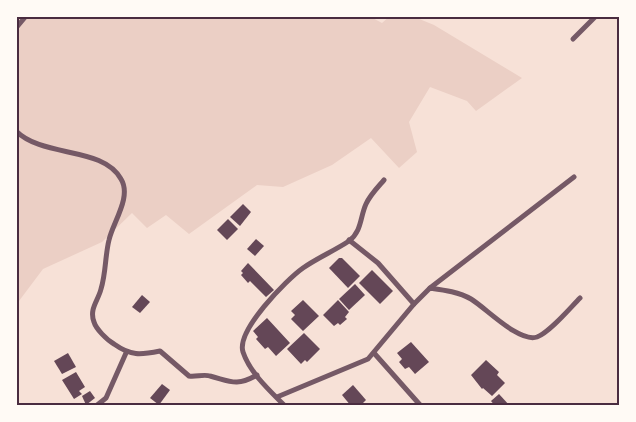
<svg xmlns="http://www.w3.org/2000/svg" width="636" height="422" viewBox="0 0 636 422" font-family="'Open Sans',sans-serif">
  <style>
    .green { fill: #ebcfc5 }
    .building { fill: #644757 }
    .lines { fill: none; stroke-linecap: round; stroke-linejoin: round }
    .minor { stroke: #755966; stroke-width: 5 }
    .neatline { fill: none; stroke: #4a2c40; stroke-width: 2 }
  </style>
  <rect width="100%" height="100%" fill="#f7e1d7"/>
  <path class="green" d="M 16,16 L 369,16 L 382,23 L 390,16 L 412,16 L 434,25 L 522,78 L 476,111 L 467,101 L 430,87 L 409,122 L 417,152 L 399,168 L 371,138 L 332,165 L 283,187 L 257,185 L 189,234 L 166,215 L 147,228 L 132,213 L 102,242 L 43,269 L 16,305 Z"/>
  <g class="building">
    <path d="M 243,204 L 251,212 L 240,226 L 230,217 Z"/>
    <path d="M 228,219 L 238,229 L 227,240 L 217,230 Z"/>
    <path d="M 256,239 L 264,246 L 255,256 L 247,249 Z"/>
    <path d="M 339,258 L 342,258 L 360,276 L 348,288 L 329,268 Z"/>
    <path d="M 248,263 L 274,290 L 266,297 L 250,281 L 248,283 L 241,275 L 243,273 L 241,271 Z"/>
    <path d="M 372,270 L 393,291 L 380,304 L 359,283 Z"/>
    <path d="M 355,284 L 365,295 L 349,310 L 339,299 Z"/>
    <path d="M 142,295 L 150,302 L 140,313 L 132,307 Z"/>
    <path d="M 303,300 L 319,316 L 303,331 L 291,319 L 295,315 L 291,311 Z"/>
    <path d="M 338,300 L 349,312 L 345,317 L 347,319 L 340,325 L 338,323 L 334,326 L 323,315 Z"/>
    <path d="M 267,318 L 290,343 L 276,356 L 268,347 L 265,349 L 256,339 L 258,337 L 253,331 Z"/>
    <path d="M 304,333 L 320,349 L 307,362 L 305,360 L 301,364 L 287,349 Z"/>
    <path d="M 411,342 L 429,362 L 415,374 L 409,367 L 405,369 L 399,362 L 402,359 L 397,353 Z"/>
    <path d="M 68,353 L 76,367 L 62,374 L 54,361 Z"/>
    <path d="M 486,360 L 499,372 L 497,375 L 505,383 L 492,396 L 483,388 L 482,389 L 471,375 Z"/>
    <path d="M 76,372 L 85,387 L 79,391 L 82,394 L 74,399 L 62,380 Z"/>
    <path d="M 162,384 L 170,390 L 159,405 L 150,398 Z"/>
    <path d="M 353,385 L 366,400 L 360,406 L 351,406 L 342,395 Z"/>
    <path d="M 90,391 L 95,398 L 86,405 L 82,396 Z"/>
    <path d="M 499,394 L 510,406 L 495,406 L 491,401 Z"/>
  </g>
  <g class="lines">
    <g class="minor">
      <path d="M 16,28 L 26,16"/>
      <path d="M 573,39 L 596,16"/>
      <path d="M 16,131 C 43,158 103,146 121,179 C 132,197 113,222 109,240 C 105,256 106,273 101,289 C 98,301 89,309 94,322 C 96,329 107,340 114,344 C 131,356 140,355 160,351 L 189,376 C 196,377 204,374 210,376 C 230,381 236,387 257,375"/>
      <path d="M 349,240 L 378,263 L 414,304 L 430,288 C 444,290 459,292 471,299 C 486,308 519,343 537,337 C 550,332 570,308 580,298"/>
      <path d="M 430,288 L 574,177"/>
      <path d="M 374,353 L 421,406"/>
      <path d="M 277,397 L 368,359 L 414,304"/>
      <path d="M 96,406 L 106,398 L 126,353"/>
      <path d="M 285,406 C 270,391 250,373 243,352 C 236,331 286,280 303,268 C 317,258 334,251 349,241 C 362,231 360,217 366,204 C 370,195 378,187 384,180"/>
    </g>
  </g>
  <rect width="636" height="422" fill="none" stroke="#fffaf5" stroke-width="35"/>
  <rect x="18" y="18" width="600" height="386" class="neatline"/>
</svg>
